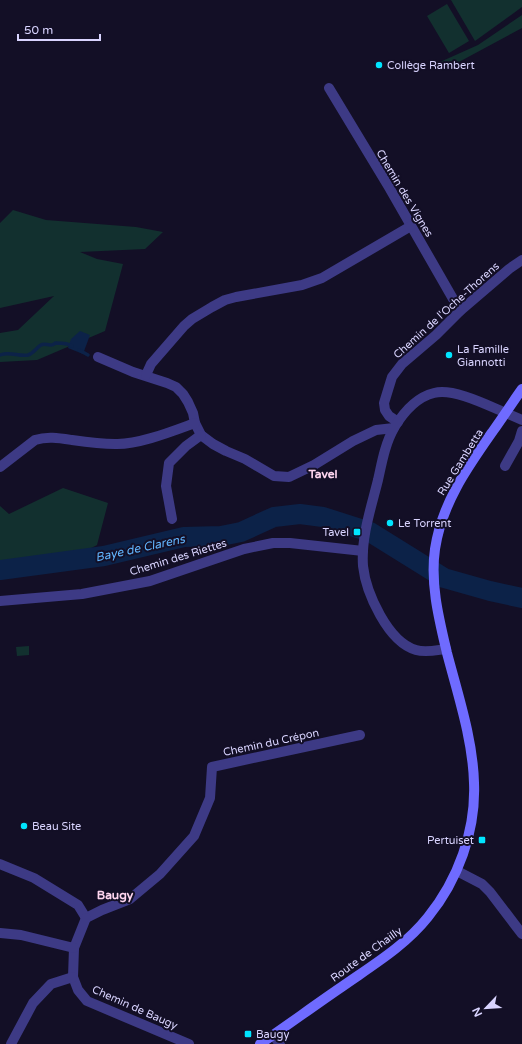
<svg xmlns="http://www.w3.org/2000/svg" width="522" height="1044" viewBox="0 0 522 1044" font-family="'Varela Round',sans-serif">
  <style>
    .green { fill: #12302f }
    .water { fill: #0c2248 }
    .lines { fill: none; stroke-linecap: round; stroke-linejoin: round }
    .stream { stroke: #0c2248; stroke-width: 3.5 }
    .river { stroke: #0c2248; stroke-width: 20 }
    .pedestrian { stroke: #3d3a85; stroke-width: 10 }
    .minor { stroke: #3d3a85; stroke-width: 10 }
    .tertiary { stroke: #3d3a85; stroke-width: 10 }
    .secondary { stroke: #6f6bff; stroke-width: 10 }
    .poi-dot { fill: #00e5ff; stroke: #130f26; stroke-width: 1.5 }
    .labels { text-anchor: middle; stroke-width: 4; stroke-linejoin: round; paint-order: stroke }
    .poi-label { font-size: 11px; fill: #d9d4ff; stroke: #130f26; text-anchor: start }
    .street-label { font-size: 11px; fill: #d9d4ff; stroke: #130f26 }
    .neighbourhood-label { font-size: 12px; font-weight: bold; fill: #ffd6f0; stroke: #130f26 }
    .water-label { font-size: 12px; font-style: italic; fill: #62b6ff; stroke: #130f26 }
  </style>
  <rect width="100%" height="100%" fill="#130f26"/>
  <g class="green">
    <path d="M 451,0 L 522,0 L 522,7 L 475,41 Z"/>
    <path d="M 447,4 L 469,41 L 449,53 L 427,16 Z"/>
    <path d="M 522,15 L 522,28 L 444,70 L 440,62 L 478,45 Z"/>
    <path d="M 13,210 L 46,220 L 136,227 L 163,232 L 145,249 L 80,252 L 97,259 L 123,264 L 105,331 L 37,360 L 0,362 L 0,333 L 18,330 L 54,296 L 0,308 L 0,223 Z"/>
    <path d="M 63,488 L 108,503 L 97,545 L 57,566 L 0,566 L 0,506 L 9,514 Z"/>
    <path d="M 29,646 L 29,655 L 17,656 L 16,647 Z"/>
  </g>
  <path class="water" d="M 80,331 L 90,335 L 83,354 L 68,348 L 71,339 Z"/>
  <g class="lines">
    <g class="stream">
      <path d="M 79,350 L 88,355"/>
      <path d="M 0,355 C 10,351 19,357 28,355 C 34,353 36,348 41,345 C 44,343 47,345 50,345 C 54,345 53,344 56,343 C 61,343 68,343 72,346"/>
    </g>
    <path class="river" d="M 0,570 L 104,556 L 184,537 L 221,536 L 241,532 L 274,517 L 300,514 L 323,517 L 370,532 L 444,578 L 490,591 L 522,598"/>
    <path class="pedestrian" d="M 505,466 L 519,441 L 522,431"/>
    <g class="minor">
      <path d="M 329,88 L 390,189 L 460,311"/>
      <path d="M 98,357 L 133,372 L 167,383 L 176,387 L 183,394 L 188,402 L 193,413 L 195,423 L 201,435 L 213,444 L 226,451 L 245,459 L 274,476 L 289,477 L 314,465 L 353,441 L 376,430 L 394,428"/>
      <path d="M 146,375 L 151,364 L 184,326 L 192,319 L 212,307 L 225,300 L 236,297 L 302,285 L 322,278 L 411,226"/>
      <path d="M 398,422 L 389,416 L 385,410 L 384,403 L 392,377 L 402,364 L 436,335 L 460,311 L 509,269 L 522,260"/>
      <path d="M 0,467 L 35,440 C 47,436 59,438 72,440 C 86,442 100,444 115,444 C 138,445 173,431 195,423"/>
      <path d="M 172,519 L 166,486 L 169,463 L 186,446 L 201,435"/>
      <path d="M 0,601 L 82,594 L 150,581 L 244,549 L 273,543 L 290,543 L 363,551"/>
      <path d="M 446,649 C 437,650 426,653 416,650 C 388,642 366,593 363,566 C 361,537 371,508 378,480 C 382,462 385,444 394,428 C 403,413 417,397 434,393 C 454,388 487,405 506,413"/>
      <path d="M 0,864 L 34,878 L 78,905 L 86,918 L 102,910 L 130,899 L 160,874 L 194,836 L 210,798 L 212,767 L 360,735"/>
      <path d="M 457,871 L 482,884 L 490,892 L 522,934"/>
      <path d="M 86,918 L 74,948 L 73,977 L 78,990 L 87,1001 L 189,1044"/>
      <path d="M 0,933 L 21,935 L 74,948"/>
      <path d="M 273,1035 L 280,1044"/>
      <path d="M 11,1044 L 33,1003 L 51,984 L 73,977"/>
    </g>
    <path class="tertiary" d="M 506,413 L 522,420"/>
    <path class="secondary" d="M 260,1044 C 288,1025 315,1005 343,986 C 373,965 405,946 428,917 C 458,880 476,831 474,783 C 473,740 458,695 447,653 C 439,619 430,584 435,549 C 442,503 467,468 493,431 C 503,417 512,403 522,389"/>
  </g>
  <g class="poi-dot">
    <circle cx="379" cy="65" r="4"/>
    <circle cx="449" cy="355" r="4"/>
    <circle cx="390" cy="523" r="4"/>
    <rect x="353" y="528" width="8" height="8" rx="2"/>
    <circle cx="24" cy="826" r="4"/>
    <rect x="478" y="836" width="8" height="8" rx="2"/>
    <rect x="244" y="1030" width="8" height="8" rx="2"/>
  </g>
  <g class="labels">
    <g class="poi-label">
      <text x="387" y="69">Collège Rambert</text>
      <text x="457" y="353">La Famille<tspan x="457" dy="13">Giannotti</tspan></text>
      <text x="398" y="527">Le Torrent</text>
      <text x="349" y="536" text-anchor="end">Tavel</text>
      <text x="32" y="830">Beau Site</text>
      <text x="474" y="844" text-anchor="end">Pertuiset</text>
      <text x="256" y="1038">Baugy</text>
    </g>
    <g class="street-label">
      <text transform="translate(405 193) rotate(59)" y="4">Chemin des Vignes</text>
      <text transform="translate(446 310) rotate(-42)" y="4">Chemin de l'Oche-Thorens</text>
      <text transform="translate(460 462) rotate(-58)" y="4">Rue Gambetta</text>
      <text transform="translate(178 557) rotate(-17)" y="4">Chemin des Riettes</text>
      <text transform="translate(271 742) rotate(-12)" y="4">Chemin du Crépon</text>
      <text transform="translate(366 954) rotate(-36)" y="4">Route de Chailly</text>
      <text transform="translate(135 1007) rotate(24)" y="4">Chemin de Baugy</text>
    </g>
    <g class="neighbourhood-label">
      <text x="323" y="478">Tavel</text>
      <text x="115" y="899">Baugy</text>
    </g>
    <g class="water-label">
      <text transform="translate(140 548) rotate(-12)" y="4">Baye de Clarens</text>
    </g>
  </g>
  <g transform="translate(486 1008) rotate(245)" stroke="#130f26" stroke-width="3" paint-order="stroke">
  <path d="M0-3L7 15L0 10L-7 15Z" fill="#d9d4ff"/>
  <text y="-6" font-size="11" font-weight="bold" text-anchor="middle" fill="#d9d4ff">N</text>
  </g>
  <path d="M18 34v6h82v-6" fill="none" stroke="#d9d4ff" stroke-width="2"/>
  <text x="24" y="34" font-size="12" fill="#d9d4ff" stroke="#130f26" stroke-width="3" paint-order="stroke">50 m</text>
</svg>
